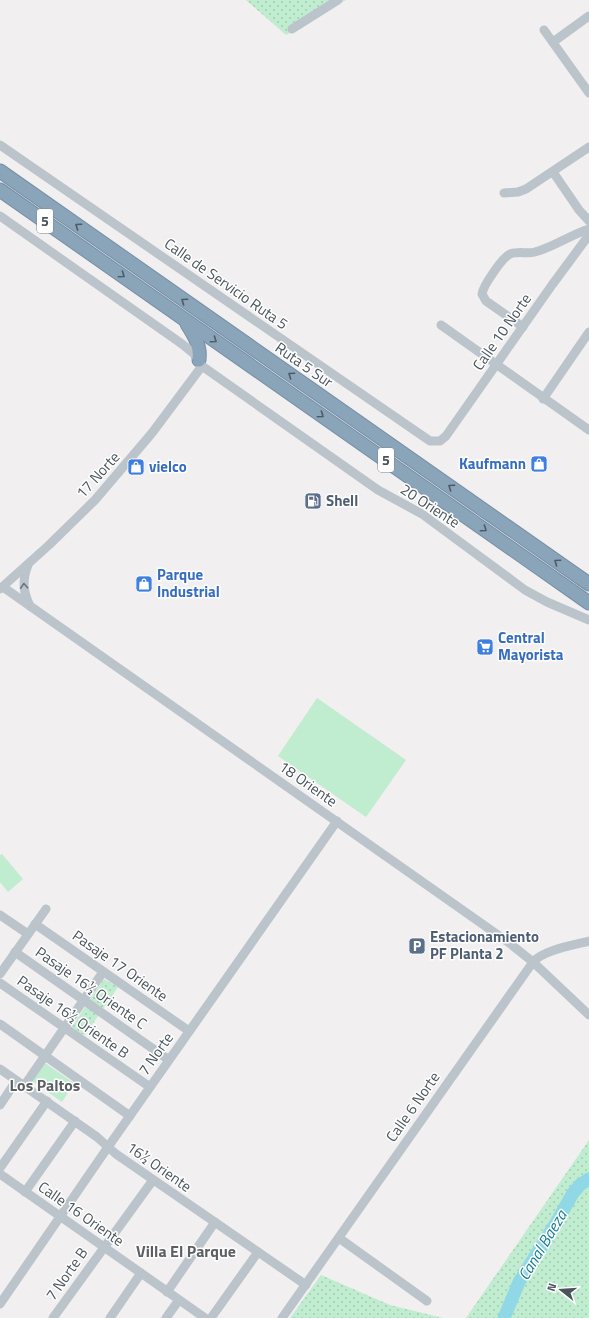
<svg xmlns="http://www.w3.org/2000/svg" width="589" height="1318" viewBox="0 0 589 1318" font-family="'Titillium Web',sans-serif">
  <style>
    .grass { fill: url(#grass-dots) }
    .garden { fill: #c0eccf }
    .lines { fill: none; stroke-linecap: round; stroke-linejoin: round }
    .river { stroke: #90d8e6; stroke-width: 13 }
    .highway-casing { stroke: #758fa6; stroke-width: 15 }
    .minor { stroke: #bbc4cb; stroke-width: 9 }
    .highway { stroke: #8aa4ba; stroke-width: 13 }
    .oneway { stroke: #4f5b64 }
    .oneway2 { stroke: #6a757d }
    .labels { text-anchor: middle; stroke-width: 3; stroke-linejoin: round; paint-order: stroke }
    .shield { fill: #fff; stroke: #7f878c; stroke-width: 1 }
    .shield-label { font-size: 14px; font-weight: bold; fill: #48535b }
    .street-label { font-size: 15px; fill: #48535b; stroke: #fff }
    .shop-label { font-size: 15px; font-weight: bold; fill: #366cbe; stroke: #fff; text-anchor: start }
    .service-label { font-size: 15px; font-weight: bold; fill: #4e5e75; stroke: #fff; text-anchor: start }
    .neighbourhood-label { font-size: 16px; font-weight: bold; fill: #5c6063; stroke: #fff }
    .water-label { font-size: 16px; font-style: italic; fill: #167e92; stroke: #fff }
  </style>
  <defs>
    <pattern id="grass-dots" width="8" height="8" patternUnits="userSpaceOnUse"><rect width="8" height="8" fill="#c0eccf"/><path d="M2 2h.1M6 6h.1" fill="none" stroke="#a6ccb4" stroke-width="1.8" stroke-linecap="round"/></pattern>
  </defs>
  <rect width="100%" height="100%" fill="#f1efef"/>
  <g class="grass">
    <path d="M 246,0 L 346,0 L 286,35 Z"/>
    <path d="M 104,979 L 118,987 L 85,1035 L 69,1031 Z"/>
    <path d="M 589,1140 L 589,1318 L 466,1318 Z"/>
    <path d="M 321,1275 L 390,1305 L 443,1318 L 290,1318 Z"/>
  </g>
  <g class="garden">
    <path d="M 317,698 L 406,760 L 366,817 L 278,756 Z"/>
    <path d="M 2,854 L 23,879 L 8,892 L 0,882 L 0,855 Z"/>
    <path d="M 45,1063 L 74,1083 L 62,1102 L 32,1081 Z"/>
  </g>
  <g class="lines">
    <path class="river" d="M 504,1318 L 519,1282 L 556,1223 L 573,1193 L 580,1185 L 589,1179"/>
    <g class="highway-casing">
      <g id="highway">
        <path d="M 0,171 L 589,584"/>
        <path d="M 0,190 L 589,603"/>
        <path d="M 187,324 C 194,335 201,346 199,360"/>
      </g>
    </g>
    <g class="minor">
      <path d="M 292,29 L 338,0"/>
      <path d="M 544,30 L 589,93"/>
      <path d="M 553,42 L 589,16"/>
      <path d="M 0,145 L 430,441 L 440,441 L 446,436 L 552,285 L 589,235"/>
      <path d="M 553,172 L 579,210 L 589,221"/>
      <path d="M 504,193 L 518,192 L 526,189 L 589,147"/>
      <path d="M 0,216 L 182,344 L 193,353 L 200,361"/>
      <path d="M 441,325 L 589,430"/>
      <path d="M 523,327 L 486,301 L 482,294 C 483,286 502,258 510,254 C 518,251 527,254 535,252 C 554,247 570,235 589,229"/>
      <path d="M 202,366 L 378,490 L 422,514 L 525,590 L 547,602 L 589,620"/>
      <path d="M 543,399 L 589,332"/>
      <path d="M 28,565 C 22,580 23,592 30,606"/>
      <path d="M 3,587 L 508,942 L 533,962 L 589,1015"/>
      <path d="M 0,589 L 49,545 L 95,500 L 152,433 L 202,366"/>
      <path d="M 0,915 L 28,934"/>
      <path d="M 35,924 L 189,1031"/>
      <path d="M 15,952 L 169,1060"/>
      <path d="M 0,974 L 46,909"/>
      <path d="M 0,983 L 150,1087"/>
      <path d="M 0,1024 L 130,1116"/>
      <path d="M 0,1069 L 97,1137 L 116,1154 L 306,1285"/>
      <path d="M 24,1086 L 103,972"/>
      <path d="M 0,1105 L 16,1081"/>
      <path d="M 0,1168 L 47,1101"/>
      <path d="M 0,1174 L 205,1318"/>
      <path d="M 25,1192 L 75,1121"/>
      <path d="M 339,1238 L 427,1301"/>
      <path d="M 167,1292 L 215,1222"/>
      <path d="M 0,1304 L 108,1147 L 337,821"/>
      <path d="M 53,1318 L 153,1180"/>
      <path d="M 110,1318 L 141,1273"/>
      <path d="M 166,1318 L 179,1300"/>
      <path d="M 211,1318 L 258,1252"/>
      <path d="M 282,1318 L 533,962 C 543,950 574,945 589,941"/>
    </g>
    <use href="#highway" class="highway"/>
  </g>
  <defs><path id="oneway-chevron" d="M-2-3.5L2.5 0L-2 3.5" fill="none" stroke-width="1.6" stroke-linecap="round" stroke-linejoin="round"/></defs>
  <g class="oneway">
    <use href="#oneway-chevron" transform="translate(78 226) rotate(-145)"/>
    <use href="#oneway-chevron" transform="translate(122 275) rotate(35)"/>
    <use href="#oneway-chevron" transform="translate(184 301) rotate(-145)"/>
    <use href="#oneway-chevron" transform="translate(214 340) rotate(35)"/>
    <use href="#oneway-chevron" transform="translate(291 375) rotate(-145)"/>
    <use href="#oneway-chevron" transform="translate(321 415) rotate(35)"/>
    <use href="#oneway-chevron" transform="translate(451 487) rotate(-145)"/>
    <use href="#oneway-chevron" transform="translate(484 529) rotate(35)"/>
    <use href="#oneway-chevron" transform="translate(557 562) rotate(-145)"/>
  </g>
  <use class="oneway2" href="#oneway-chevron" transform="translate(24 586) rotate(-93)"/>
  <defs>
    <g id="shop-square" transform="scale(0.9)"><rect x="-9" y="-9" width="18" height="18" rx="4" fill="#3f7fe0" stroke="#fff"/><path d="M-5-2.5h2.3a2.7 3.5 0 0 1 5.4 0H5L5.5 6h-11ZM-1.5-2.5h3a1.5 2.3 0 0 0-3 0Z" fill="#fff"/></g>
    <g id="fuel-square" transform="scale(0.9)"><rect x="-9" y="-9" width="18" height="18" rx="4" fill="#5c6f8a" stroke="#fff"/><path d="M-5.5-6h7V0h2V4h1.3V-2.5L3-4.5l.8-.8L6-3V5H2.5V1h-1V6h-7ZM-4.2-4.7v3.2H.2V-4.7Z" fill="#fff"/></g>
    <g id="supermarket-square" transform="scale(0.9)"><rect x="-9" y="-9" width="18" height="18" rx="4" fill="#3f7fe0" stroke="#fff"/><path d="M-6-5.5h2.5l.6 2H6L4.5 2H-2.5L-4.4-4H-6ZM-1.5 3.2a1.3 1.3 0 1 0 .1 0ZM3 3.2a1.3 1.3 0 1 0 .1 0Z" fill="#fff"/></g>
    <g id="parking-square" transform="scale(0.9)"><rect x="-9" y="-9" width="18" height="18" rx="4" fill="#5c6f8a" stroke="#fff"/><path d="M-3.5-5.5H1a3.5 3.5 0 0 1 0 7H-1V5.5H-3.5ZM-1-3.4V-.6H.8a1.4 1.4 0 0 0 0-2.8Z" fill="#fff"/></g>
  </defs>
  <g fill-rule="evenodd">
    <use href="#shop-square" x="539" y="464"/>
    <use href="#shop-square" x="136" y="467"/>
    <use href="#fuel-square" x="313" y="501"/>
    <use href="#shop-square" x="144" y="584"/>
    <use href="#supermarket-square" x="485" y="647"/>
    <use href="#parking-square" x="417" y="946"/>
  </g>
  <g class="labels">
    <g class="shield">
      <rect x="37" y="209" width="16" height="24" rx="3"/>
      <rect x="378" y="448" width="16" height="24" rx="3"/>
    </g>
    <g class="shield-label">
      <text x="45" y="226">5</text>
      <text x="386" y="465">5</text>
    </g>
    <g class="street-label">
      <text transform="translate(226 284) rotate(35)" y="5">Calle de Servicio Ruta 5</text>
      <text transform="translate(502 332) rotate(-55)" y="5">Calle 10 Norte</text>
      <text transform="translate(304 365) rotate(35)" y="5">Ruta 5 Sur</text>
      <text transform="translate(98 475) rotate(-48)" y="5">17 Norte</text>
      <text transform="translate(430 506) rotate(33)" y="5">20 Oriente</text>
      <text transform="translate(308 784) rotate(35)" y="5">18 Oriente</text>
      <text transform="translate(120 966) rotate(35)" y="5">Pasaje 17 Oriente</text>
      <text transform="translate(91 988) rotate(35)" y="5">Pasaje 16½ Oriente C</text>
      <text transform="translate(73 1017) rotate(35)" y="5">Pasaje 16½ Oriente B</text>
      <text transform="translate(156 1054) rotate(-55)" y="5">7 Norte</text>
      <text transform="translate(413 1107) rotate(-55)" y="5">Calle 6 Norte</text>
      <text transform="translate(159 1167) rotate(35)" y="5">16½ Oriente</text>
      <text transform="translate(81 1214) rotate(35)" y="5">Calle 16 Oriente</text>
      <text transform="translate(67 1274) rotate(-55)" y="5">7 Norte B</text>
    </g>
    <g class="shop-label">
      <text x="526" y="469" text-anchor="end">Kaufmann</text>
      <text x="149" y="472">vielco</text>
      <text x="157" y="580">Parque<tspan x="157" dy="17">Industrial</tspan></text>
      <text x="498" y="643">Central<tspan x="498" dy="17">Mayorista</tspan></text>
    </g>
    <g class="service-label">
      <text x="326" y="506">Shell</text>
      <text x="430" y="942">Estacionamiento<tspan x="430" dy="17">PF Planta 2</tspan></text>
    </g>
    <g class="neighbourhood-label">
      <text x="45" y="1091">Los Paltos</text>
      <text x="186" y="1257">Villa El Parque</text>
    </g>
    <g class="water-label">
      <text transform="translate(542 1245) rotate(-59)" y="6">Canal Baeza</text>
    </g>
  </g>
  <g transform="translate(561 1290) rotate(287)" stroke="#ffffff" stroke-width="3" paint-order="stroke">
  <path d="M0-3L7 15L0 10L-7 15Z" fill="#48535b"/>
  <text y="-6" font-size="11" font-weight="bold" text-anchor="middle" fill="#48535b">N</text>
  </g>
</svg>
